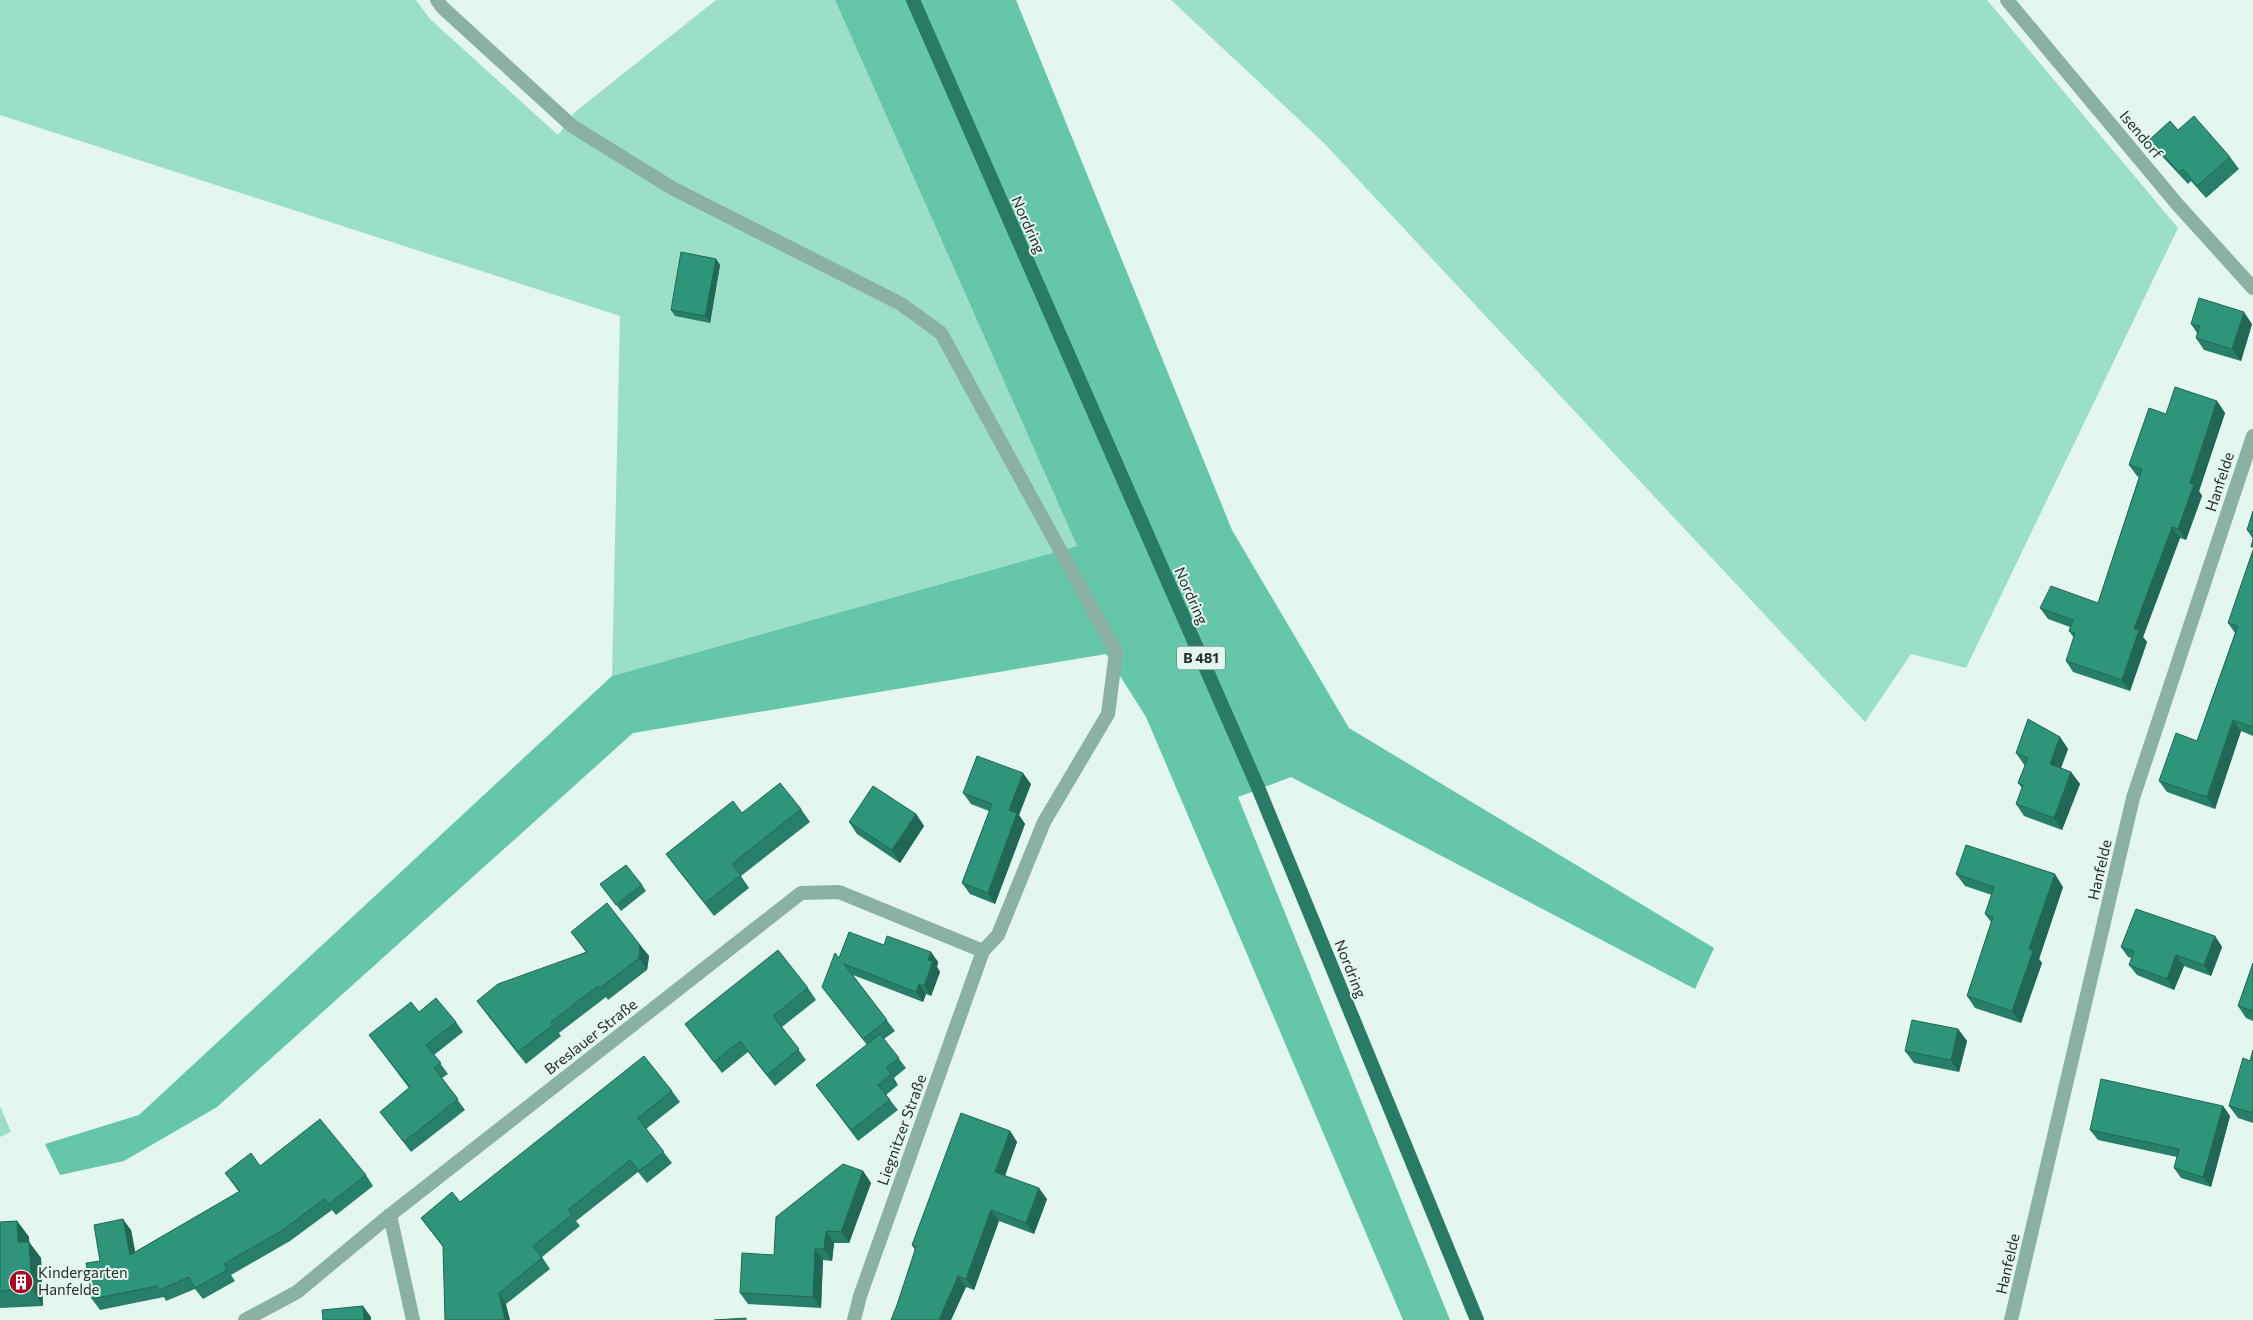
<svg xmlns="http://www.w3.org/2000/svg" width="2253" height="1320" viewBox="0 0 2253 1320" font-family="Commissioner,sans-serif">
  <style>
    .green { fill: #9bdfc9 }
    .forest { fill: #66c6aa }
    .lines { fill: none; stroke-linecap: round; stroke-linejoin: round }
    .service { stroke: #8bb1a4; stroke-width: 14 }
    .minor { stroke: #8bb1a4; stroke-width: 14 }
    .primary { stroke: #297b65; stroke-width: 14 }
    .wall { fill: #287f69 }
    .shaded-wall { fill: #206855 }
    .building { fill: #2e947a; stroke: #206855 }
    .labels { text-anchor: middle; stroke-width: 4; stroke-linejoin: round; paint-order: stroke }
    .shield { fill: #e3f6ef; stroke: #5f6a66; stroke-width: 1 }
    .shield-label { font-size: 14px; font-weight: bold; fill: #272e2b }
    .street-label { font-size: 15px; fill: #272e2b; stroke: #e3f6ef }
    .poi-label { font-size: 15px; fill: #272e2b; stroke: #e3f6ef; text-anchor: start }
  </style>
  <rect width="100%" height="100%" fill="#e3f6ef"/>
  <g class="green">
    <path d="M 0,0 L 416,0 L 430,19 L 558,135 L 575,112 L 716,0 L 835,0 L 1077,546 L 612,676 L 620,316 L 0,115 Z"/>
    <path d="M 1171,0 L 1987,0 L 2178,228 L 1966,668 L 1911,654 L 1865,722 L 1323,142 Z"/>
    <path d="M 0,1106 L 11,1132 L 0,1137 Z"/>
  </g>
  <path class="forest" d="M 835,0 L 1016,0 L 1232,530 L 1349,728 L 1714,948 L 1695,989 L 1291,777 L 1238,797 L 1450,1320 L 1403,1320 L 1146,717 L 1106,654 L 633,733 L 217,1107 L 124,1161 L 60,1175 L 45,1144 L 139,1115 L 612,676 L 1077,546 Z"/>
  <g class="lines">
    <g class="service">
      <path d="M 437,0 L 442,7 L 572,126 L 672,188 L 901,304 L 941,333 L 1116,652 L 1108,714 L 1044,822 L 998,935 L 983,951"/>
      <path d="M 2007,0 L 2177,204 L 2253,288"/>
    </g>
    <g class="minor">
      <path d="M 390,1215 L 413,1320"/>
      <path d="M 245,1320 L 297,1292 L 390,1215 L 801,893 L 839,892 L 983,951 L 860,1296 L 854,1320"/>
      <path d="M 2011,1320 L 2133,798 L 2253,436"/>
    </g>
    <path class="primary" d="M 913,0 L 1257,785 L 1477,1320"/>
  </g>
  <g class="wall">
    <path d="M 2178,130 L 2230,157 L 2239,169 L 2206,198 L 2191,181 L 2188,184 L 2158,152 L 2149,140 Z"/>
    <path d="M 716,259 L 720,265 L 710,323 L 675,316 L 671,310 Z"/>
    <path d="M 2191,324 L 2252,324 L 2241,361 L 2204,350 L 2196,338 L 2197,333 Z"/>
    <path d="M 2217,401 L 2225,413 L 2199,491 L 2202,496 L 2186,540 L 2180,538 L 2143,637 L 2147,642 L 2130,691 L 2073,672 L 2066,661 L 2074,638 L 2069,631 L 2070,627 L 2048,619 L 2040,608 L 2098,603 L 2139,477 L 2137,476 L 2129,465 L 2166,414 Z"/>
    <path d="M 2253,511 L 2253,539 L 2247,530 Z"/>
    <path d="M 2253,550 L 2253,736 L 2241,731 L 2215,809 L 2167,792 L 2159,781 L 2197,741 L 2235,633 L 2228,623 Z"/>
    <path d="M 2060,737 L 2068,749 L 2061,768 L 2071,772 L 2080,784 L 2062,830 L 2024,816 L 2016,804 L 2022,788 L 2018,783 L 2025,766 L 2016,753 Z"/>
    <path d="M 1031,784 L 1019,815 L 1025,824 L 995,904 L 970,894 L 962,883 L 989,811 L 971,804 L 963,793 Z"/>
    <path d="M 801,809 L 810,822 L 741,876 L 749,888 L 714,916 L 675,866 L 666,854 L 742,813 Z"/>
    <path d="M 916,814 L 924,826 L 900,863 L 857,834 L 849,822 Z"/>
    <path d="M 1956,874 L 2063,887 L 2039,959 L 2042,963 L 2021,1023 L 1975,1008 L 1967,996 L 1991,922 L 1985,914 L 1992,895 L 1965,886 Z"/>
    <path d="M 600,884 L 642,885 L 646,891 L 621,911 Z"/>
    <path d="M 571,932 L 640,945 L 649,956 L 647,970 L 608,1000 L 606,997 L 559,1033 L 561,1036 L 526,1064 L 485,1012 L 477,1001 L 586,952 Z"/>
    <path d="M 2215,936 L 2222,947 L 2211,976 L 2184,966 L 2174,990 L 2137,975 L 2129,965 L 2132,958 L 2128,957 L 2121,947 Z"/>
    <path d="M 931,952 L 938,962 L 937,967 L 940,972 L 931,996 L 926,994 L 923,1002 L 853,975 L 895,1031 L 884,1039 L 906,1068 L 894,1078 L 898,1085 L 886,1095 L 898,1110 L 858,1141 L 816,1085 L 867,1045 L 822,987 L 839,958 Z"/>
    <path d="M 2253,963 L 2253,1021 L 2246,1018 L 2238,1006 Z"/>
    <path d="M 808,988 L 816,1000 L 782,1027 L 806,1060 L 775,1086 L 748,1052 L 722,1073 L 685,1024 Z"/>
    <path d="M 419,1012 L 456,1022 L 463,1032 L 434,1055 L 448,1074 L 442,1078 L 465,1110 L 411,1152 L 380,1112 L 409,1088 L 369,1035 Z"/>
    <path d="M 1958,1029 L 1967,1041 L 1959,1072 L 1914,1063 L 1905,1051 Z"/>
    <path d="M 2253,1050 L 2253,1123 L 2238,1118 L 2229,1106 L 2250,1061 Z"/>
    <path d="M 672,1091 L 680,1102 L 646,1129 L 672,1163 L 647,1183 L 638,1172 L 576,1221 L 580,1226 L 542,1257 L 550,1269 L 506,1304 L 443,1247 L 421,1218 L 460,1202 Z"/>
    <path d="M 2223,1106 L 2230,1116 L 2211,1187 L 2181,1178 L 2174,1168 L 2177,1157 L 2098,1140 L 2090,1130 Z"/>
    <path d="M 1010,1131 L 1017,1142 L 1005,1176 L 1047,1199 L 1034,1234 L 999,1221 L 974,1290 L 966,1287 L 951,1320 L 891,1320 L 897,1305 L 915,1250 L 912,1245 Z"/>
    <path d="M 260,1166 L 366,1175 L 373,1186 L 336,1215 L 332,1210 L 290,1241 L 231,1275 L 235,1281 L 203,1299 L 195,1289 L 166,1301 L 164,1297 L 100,1310 L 92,1299 L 100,1261 L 131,1230 L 135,1252 L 239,1192 L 225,1173 Z"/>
    <path d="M 863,1171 L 871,1183 L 849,1243 L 834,1243 L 832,1261 L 823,1260 L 821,1308 L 748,1304 L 740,1293 L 774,1255 Z"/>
    <path d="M 17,1221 L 29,1237 L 29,1242 L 41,1258 L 43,1306 L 0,1308 L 0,1222 Z"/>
  </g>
  <g class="shaded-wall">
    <path d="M 716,259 L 720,265 L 710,323 L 705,316 Z"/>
    <path d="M 2244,312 L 2252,324 L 2241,361 L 2232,349 Z"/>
    <path d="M 2217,401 L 2225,413 L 2199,491 L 2202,496 L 2186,540 L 2178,529 L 2190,483 Z"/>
    <path d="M 2172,527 L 2180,538 L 2143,637 L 2147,642 L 2130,691 L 2122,680 L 2134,629 Z"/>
    <path d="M 2233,720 L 2241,731 L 2215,809 L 2207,797 Z"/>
    <path d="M 2060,737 L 2068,749 L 2058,776 L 2050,764 Z"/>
    <path d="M 2071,772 L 2080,784 L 2062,830 L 2054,818 Z"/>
    <path d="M 1023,773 L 1031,784 L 1019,815 L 1025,824 L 995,904 L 988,893 L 1009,810 Z"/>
    <path d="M 916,814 L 924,826 L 900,863 L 892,850 Z"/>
    <path d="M 2055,874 L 2063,887 L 2039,959 L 2042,963 L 2021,1023 L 2012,1011 L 2029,949 Z"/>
    <path d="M 2215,936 L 2222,947 L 2211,976 L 2204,965 Z"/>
    <path d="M 640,945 L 649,956 L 647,970 L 639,958 Z"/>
    <path d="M 931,952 L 938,962 L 937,967 L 940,972 L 931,996 L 924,986 L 928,960 Z"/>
    <path d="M 2176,955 L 2184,966 L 2174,990 L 2167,979 Z"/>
    <path d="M 919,984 L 926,994 L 923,1002 L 916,992 Z"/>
    <path d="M 1958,1029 L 1967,1041 L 1959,1072 L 1951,1060 Z"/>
    <path d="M 2223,1106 L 2230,1116 L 2211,1187 L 2203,1177 Z"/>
    <path d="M 1010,1131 L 1017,1142 L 1002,1183 L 995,1172 Z"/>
    <path d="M 863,1171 L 871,1183 L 849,1243 L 841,1232 Z"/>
    <path d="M 1039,1188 L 1047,1199 L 1034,1234 L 1026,1223 Z"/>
    <path d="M 991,1210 L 999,1221 L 974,1290 L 966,1279 Z"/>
    <path d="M 123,1219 L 131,1230 L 138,1266 L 130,1255 Z"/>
    <path d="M 17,1221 L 29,1237 L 30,1259 L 18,1242 Z"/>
    <path d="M 826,1231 L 834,1243 L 832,1261 L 824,1249 Z"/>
    <path d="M 29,1242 L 41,1258 L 43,1306 L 32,1289 Z"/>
    <path d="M 815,1249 L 823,1260 L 821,1308 L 813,1297 Z"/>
    <path d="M 958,1276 L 966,1287 L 951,1320 L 939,1320 Z"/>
    <path d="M 499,1293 L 506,1304 L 510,1320 L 505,1320 Z"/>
    <path d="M 363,1306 L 371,1317 L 371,1320 L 364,1320 Z"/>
  </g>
  <g class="building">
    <path d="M 2194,116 L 2230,157 L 2197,186 L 2183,169 L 2179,172 L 2149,140 L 2170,121 L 2178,130 Z"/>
    <path d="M 681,252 L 716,259 L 705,316 L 671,310 Z"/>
    <path d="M 2199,298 L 2244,312 L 2232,349 L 2196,338 L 2200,326 L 2191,324 Z"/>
    <path d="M 2175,387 L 2217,401 L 2190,483 L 2194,484 L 2178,529 L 2172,527 L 2134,629 L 2139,630 L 2122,680 L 2066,661 L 2075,633 L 2069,631 L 2073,620 L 2040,608 L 2051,586 L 2098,603 L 2142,469 L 2129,465 L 2149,408 L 2166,414 Z"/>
    <path d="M 2253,511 L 2253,532 L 2247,530 Z"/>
    <path d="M 2253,539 L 2253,547 L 2251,547 Z"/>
    <path d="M 2253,550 L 2253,727 L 2233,720 L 2207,797 L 2159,781 L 2176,733 L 2197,741 L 2238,626 L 2228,623 Z"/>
    <path d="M 2028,719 L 2060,737 L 2050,764 L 2071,772 L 2054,818 L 2016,804 L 2023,785 L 2018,783 L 2028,758 L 2016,753 Z"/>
    <path d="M 977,756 L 1023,773 L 1009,810 L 1017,813 L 988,893 L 962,883 L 992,804 L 963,793 Z"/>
    <path d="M 780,783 L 801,809 L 732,864 L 741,875 L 705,903 L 666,854 L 733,801 L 742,813 Z"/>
    <path d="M 873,786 L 916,814 L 892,850 L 849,822 Z"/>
    <path d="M 1966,845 L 2055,874 L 2029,949 L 2033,951 L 2012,1011 L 1967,996 L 1993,917 L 1985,914 L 1994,887 L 1956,874 Z"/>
    <path d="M 626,865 L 642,885 L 616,905 L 600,884 Z"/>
    <path d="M 607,903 L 640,945 L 639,958 L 600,988 L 598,986 L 551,1022 L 553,1025 L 518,1052 L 477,1001 L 498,984 L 587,952 L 571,932 Z"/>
    <path d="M 2136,909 L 2215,936 L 2204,965 L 2176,955 L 2167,979 L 2129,965 L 2134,951 L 2121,947 Z"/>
    <path d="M 849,932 L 884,945 L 887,936 L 931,952 L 928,960 L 933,961 L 924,986 L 919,984 L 916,992 L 844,964 L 887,1020 L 863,1039 L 822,987 L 835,953 L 839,958 Z"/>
    <path d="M 778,950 L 808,988 L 773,1016 L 799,1049 L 767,1075 L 740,1041 L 714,1062 L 685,1024 Z"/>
    <path d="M 2253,963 L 2253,1011 L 2238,1006 Z"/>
    <path d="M 436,998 L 456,1022 L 426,1045 L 441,1063 L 434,1068 L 458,1099 L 404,1142 L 380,1112 L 410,1087 L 369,1035 L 411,1002 L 419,1012 Z"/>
    <path d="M 1912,1020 L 1958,1029 L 1951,1060 L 1905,1051 Z"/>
    <path d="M 880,1034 L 899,1058 L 886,1068 L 891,1074 L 878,1085 L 890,1100 L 851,1130 L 816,1085 Z"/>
    <path d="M 2253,1050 L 2253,1113 L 2229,1106 L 2243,1058 L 2250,1061 Z"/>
    <path d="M 644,1056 L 672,1091 L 638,1118 L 664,1152 L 639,1171 L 630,1160 L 568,1210 L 572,1215 L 533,1246 L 542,1258 L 499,1293 L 505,1320 L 445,1320 L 443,1246 L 421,1218 L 452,1192 L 460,1202 Z"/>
    <path d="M 2101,1079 L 2223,1106 L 2203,1177 L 2174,1168 L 2179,1149 L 2090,1130 Z"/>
    <path d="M 961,1113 L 1010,1131 L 995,1172 L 1039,1188 L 1026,1223 L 991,1210 L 966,1279 L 958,1276 L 939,1320 L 891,1320 L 897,1305 L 916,1247 L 912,1245 Z"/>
    <path d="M 320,1119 L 366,1175 L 329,1204 L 324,1199 L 283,1230 L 224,1264 L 227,1270 L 195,1288 L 189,1277 L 159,1290 L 157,1286 L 92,1299 L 86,1263 L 100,1261 L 94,1225 L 123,1219 L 130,1255 L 240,1191 L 225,1173 L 251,1153 L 260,1166 Z"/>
    <path d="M 843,1164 L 863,1171 L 841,1232 L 826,1231 L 824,1249 L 815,1249 L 813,1297 L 740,1293 L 742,1253 L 774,1255 L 776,1217 Z"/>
    <path d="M 17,1221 L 18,1242 L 29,1242 L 32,1289 L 0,1291 L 0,1222 Z"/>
    <path d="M 363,1306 L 364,1320 L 323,1320 L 322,1310 Z"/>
    <path d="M 746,1318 L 746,1320 L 714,1320 Z"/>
  </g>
  <defs>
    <g id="building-disc" transform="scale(1.25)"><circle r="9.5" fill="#a50925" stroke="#e3f6ef"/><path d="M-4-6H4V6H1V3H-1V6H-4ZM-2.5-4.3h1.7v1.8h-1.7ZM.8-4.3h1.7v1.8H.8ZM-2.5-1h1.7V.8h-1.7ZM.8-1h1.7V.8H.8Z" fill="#fff"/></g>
  </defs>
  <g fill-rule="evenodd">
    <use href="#building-disc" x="21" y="1282"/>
  </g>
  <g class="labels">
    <rect class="shield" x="1177" y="646.5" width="48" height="23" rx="4"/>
    <g class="shield-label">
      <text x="1201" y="663">B 481</text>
    </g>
    <g class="street-label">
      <text transform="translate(2141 135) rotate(50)" y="5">Isendorf</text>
      <text transform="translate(1028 225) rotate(66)" y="5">Nordring</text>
      <text transform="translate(2220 482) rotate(-72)" y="5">Hanfelde</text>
      <text transform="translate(1191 596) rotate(66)" y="5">Nordring</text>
      <text transform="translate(2100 870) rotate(-77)" y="5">Hanfelde</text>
      <text transform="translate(1350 969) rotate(68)" y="5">Nordring</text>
      <text transform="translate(591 1037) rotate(-38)" y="5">Breslauer Straße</text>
      <text transform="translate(902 1130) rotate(-70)" y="5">Liegnitzer Straße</text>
      <text transform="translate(2008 1264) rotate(-77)" y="5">Hanfelde</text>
    </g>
    <g class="poi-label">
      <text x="38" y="1278">Kindergarten<tspan x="38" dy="17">Hanfelde</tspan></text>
    </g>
  </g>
</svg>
